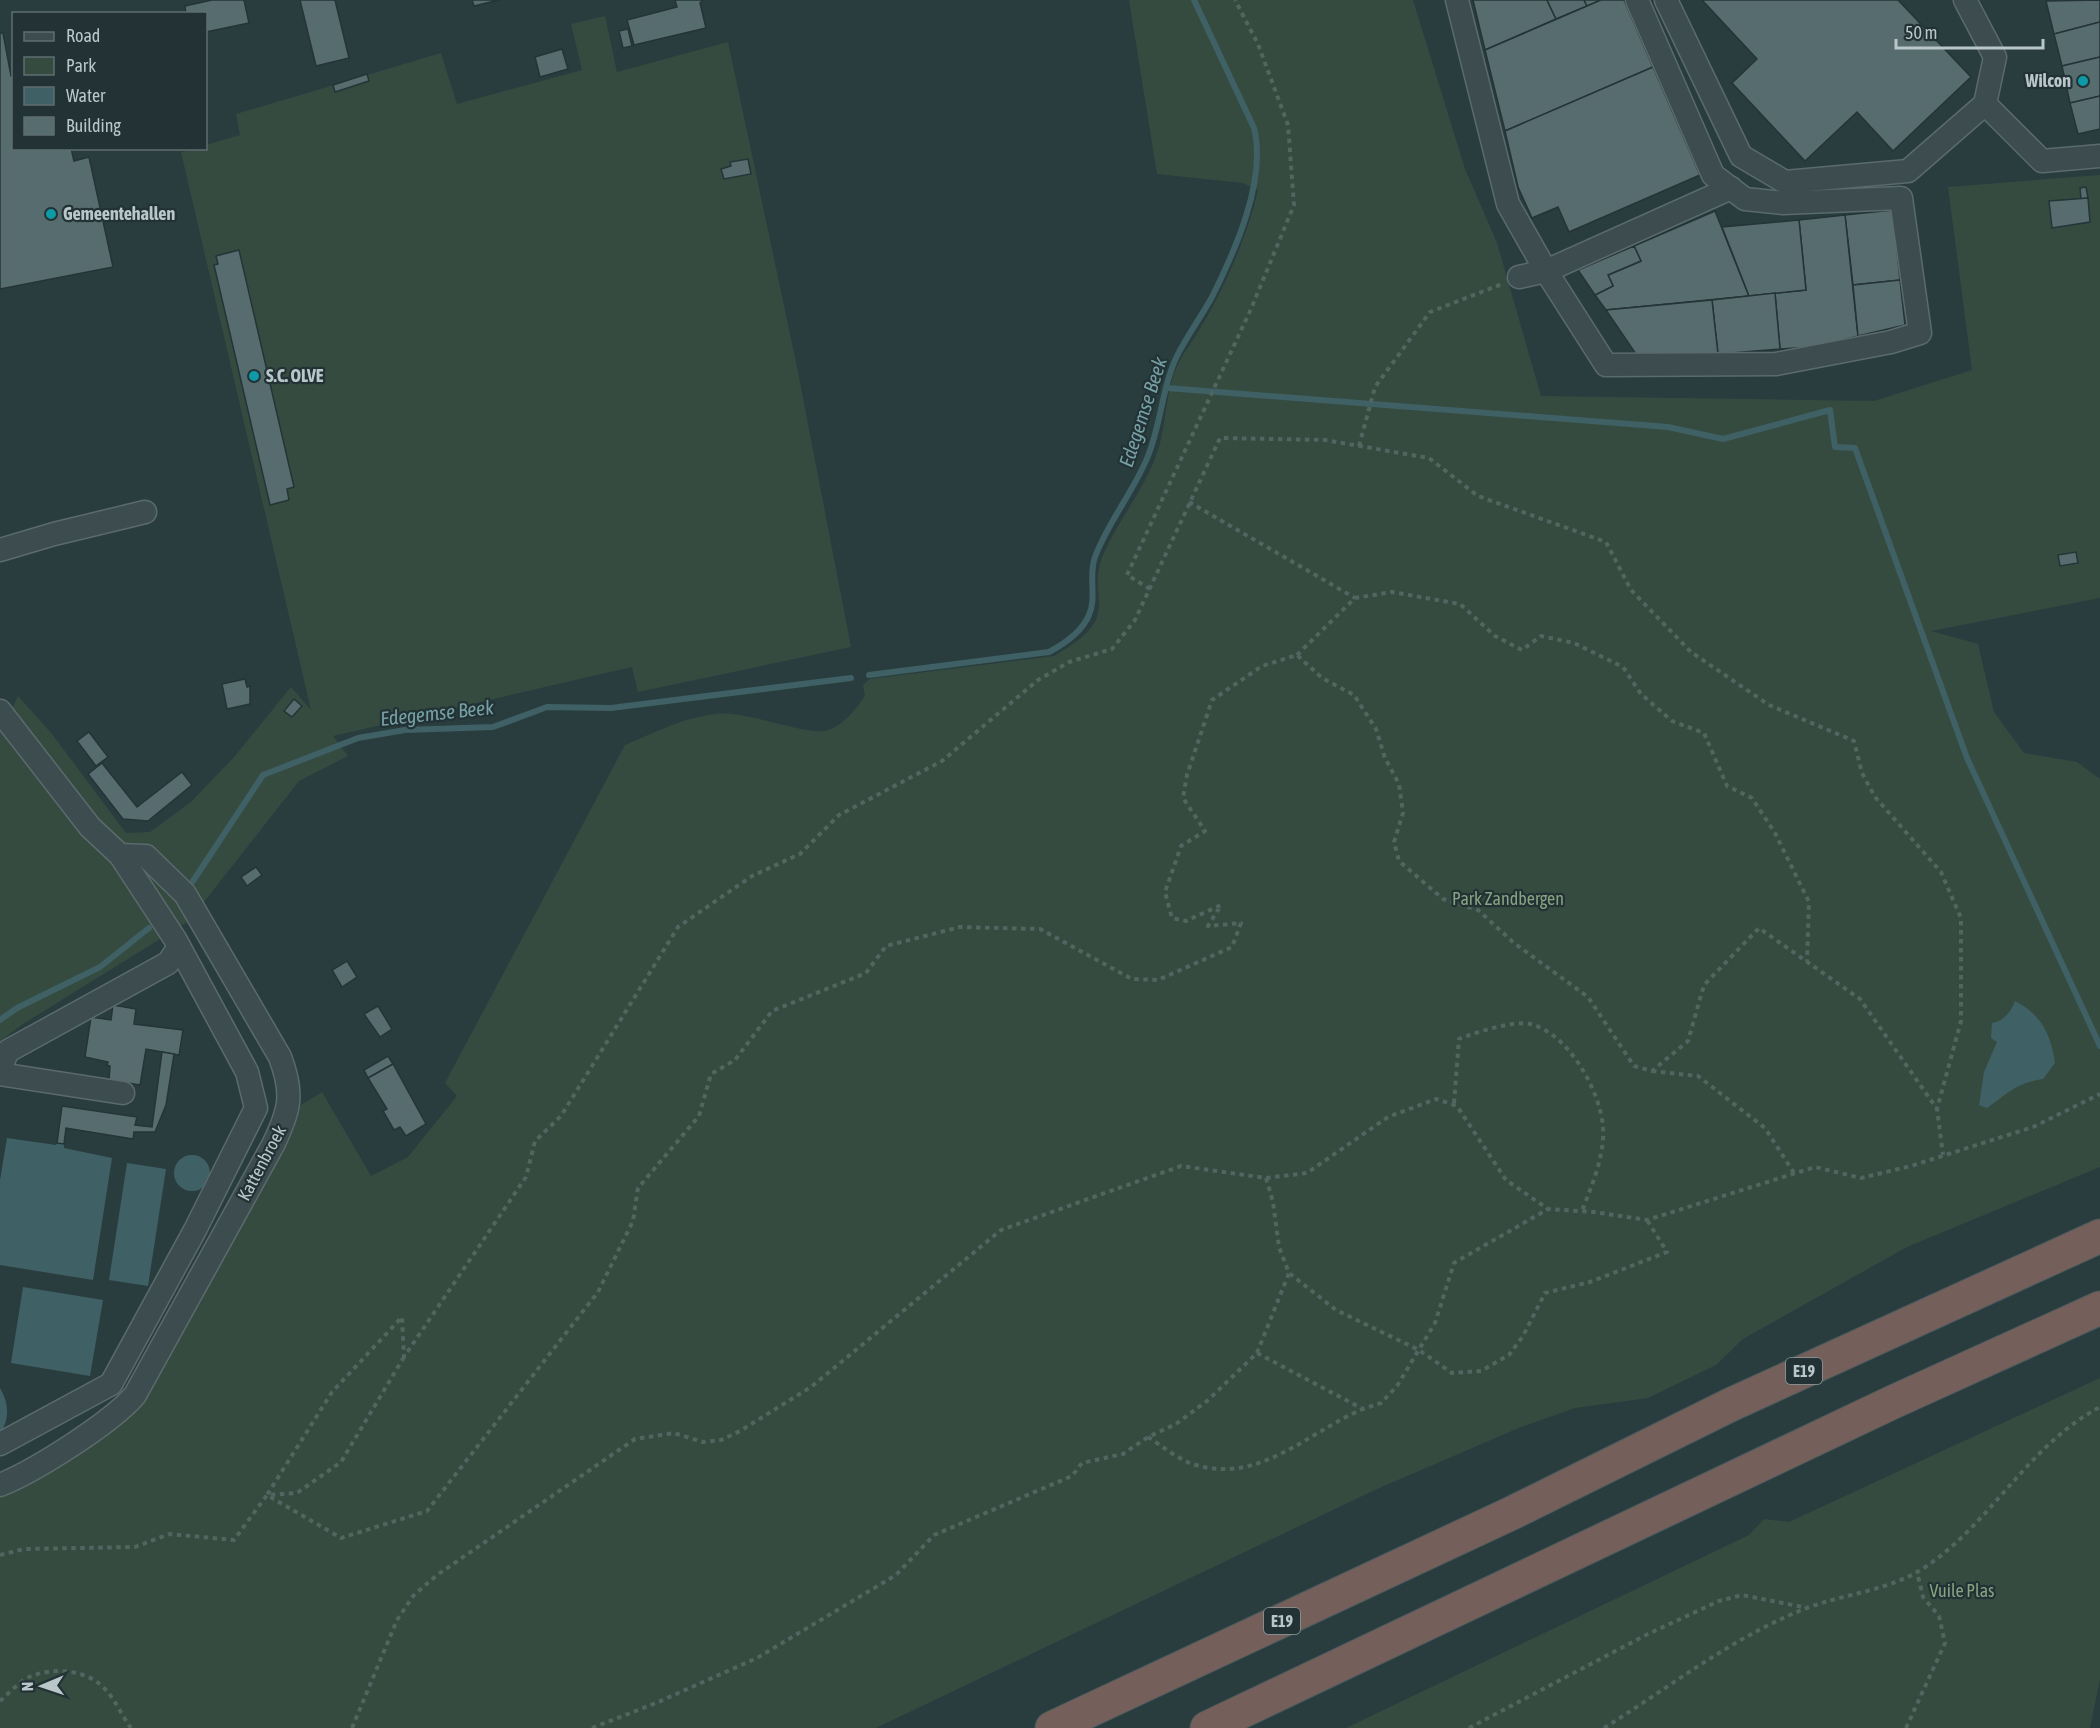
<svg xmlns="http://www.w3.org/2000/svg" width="2100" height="1728" viewBox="0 0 2100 1728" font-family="'Asap Condensed',sans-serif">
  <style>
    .green { fill: #354b40 }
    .water { fill: #3f6065 }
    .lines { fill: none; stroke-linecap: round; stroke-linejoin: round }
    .stream { stroke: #3f6065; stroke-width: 6 }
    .building { fill: #576c6f; stroke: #243437; stroke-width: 1.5 }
    .minor-casing { stroke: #5b6a6d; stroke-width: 25 }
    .highway-casing { stroke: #4b5a5d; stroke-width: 35 }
    .path { stroke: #526560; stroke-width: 4; stroke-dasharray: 4.5 4.5; stroke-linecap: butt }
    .minor { stroke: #3d4d4f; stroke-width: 22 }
    .highway { stroke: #755f5b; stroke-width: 33 }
    .culture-dot { fill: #0f9aa8; stroke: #223235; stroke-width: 2 }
    .labels { text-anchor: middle; stroke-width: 4.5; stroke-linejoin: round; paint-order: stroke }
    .shield { fill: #223235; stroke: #8c9a9d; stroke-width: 1.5 }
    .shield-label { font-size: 16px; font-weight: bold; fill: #bac7ca }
    .poi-label { font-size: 18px; font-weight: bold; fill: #bac7ca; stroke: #223235; text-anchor: start }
    .park-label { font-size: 18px; fill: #89a281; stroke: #223235 }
    .street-label { font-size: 18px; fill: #bac7ca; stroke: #223235 }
    .water-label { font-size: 20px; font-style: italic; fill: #76a0a5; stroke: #223235 }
  </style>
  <rect width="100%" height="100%" fill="#293d3f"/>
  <g class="green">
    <path d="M 1129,0 L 1413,0 L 1465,169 L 1497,243 L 1541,396 L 1874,401 L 1972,370 L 1948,187 L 2100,175 L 2100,598 L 1931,631 L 1978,644 L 1994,712 L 2024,753 L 2077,762 L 2100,779 L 2100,1167 L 1907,1247 L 1743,1339 L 1716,1365 L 1648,1398 L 1575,1408 L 1521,1427 L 1377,1489 L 876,1728 L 0,1728 L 0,1485 L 123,1409 L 288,1113 L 322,1092 L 371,1176 L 408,1157 L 457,1096 L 445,1083 L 625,745 C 654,733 684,717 716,714 C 746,710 809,737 828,730 C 845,724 855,710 865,696 L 863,685 L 870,679 L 1054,656 C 1068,648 1092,633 1097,617 C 1103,597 1092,581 1103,555 C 1119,518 1146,488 1158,450 C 1167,422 1165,390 1179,362 C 1184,352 1192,342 1198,332 C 1223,292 1248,235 1258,190 L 1243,183 L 1157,174 Z"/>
    <path d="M 605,16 L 617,72 L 728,42 L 797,367 L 851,647 L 638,692 L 632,667 L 333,736 L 348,756 L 299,781 L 189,921 L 23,1024 L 0,1041 L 0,733 L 18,696 L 52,734 L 126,833 L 150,832 L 191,802 L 234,757 L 291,687 L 311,710 L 181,152 L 206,148 L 206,145 L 240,135 L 236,114 L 441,53 L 457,104 L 582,70 L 571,24 Z"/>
    <path d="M 2100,1378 L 2100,1679 L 2090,1728 L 1346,1728 L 1749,1535 L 1764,1519 L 1789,1522 Z"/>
  </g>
  <g class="water">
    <path d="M 2015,1001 C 2042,1015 2051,1035 2055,1063 L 2043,1079 C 2016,1083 2008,1093 1987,1108 L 1979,1105 L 1984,1072 L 1997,1042 L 1991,1038 L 1992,1023 C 2004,1021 2011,1012 2015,1001 Z"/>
    <path d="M 7,1138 L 56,1145 L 57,1143 L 64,1144 L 64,1148 L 112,1158 L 93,1280 L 0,1265 L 0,1180 Z"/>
    <circle cx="192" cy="1173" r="18"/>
    <path d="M 127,1163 L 166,1169 L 148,1286 L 109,1280 Z"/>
    <path d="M 23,1287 L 103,1300 L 90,1376 L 11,1363 Z"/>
    <path d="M 0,1388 C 9,1403 10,1419 0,1434 Z"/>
  </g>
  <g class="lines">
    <g class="stream">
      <path d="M 1167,388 L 1668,427 L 1723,439 L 1830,410 L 1835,447 L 1855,448 L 1967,758 L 2100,1046"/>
      <path d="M 869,675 L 1049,652 C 1064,644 1082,632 1089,615 C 1097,598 1088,575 1095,557 C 1108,522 1134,491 1148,456 C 1161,424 1162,387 1177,356 C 1187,336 1201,317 1212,297 C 1235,251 1267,180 1254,128 L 1194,0"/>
      <path d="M 193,881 L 263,775 L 358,738 L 405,730 L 493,727 L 547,707 L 611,708 L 851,678"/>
      <path d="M 0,1020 L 17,1008 L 100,967 L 149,928"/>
    </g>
  </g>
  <g class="building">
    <path d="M 212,0 L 244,0 L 249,23 L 206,32 L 206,14 L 186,14 L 185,6 Z"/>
    <path d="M 300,0 L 335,0 L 349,58 L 316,66 Z"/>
    <path d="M 472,0 L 499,0 L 474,6 Z"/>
    <path d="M 675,0 L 703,0 L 700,3 L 706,28 L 634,45 L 627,20 L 677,7 Z"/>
    <path d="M 1473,0 L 1547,0 L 1556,19 L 1485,50 Z"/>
    <path d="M 1547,0 L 1584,0 L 1587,6 L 1556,19 Z"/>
    <path d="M 1584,0 L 1601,0 L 1587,6 Z"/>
    <path d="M 1601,0 L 1624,0 L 1653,67 L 1505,131 L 1485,50 Z"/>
    <path d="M 1702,0 L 1898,0 L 1971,77 L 1893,151 L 1857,112 L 1805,161 L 1732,83 L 1757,59 Z"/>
    <path d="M 2100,0 L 2100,22 L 2054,34 L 2046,1 Z"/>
    <path d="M 2100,22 L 2100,57 L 2062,66 L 2054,34 Z"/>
    <path d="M 628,29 L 632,46 L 623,48 L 619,31 Z"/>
    <path d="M 0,33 L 3,33 L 11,76 L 14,76 L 14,148 L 71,148 L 74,161 L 89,157 L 113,267 L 0,289 Z"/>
    <path d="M 562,49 L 568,69 L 540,77 L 535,57 Z"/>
    <path d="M 2100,57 L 2100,96 L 2070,103 L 2062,66 Z"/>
    <path d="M 1653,67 L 1700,175 L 1569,232 L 1558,207 L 1532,218 L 1518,187 L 1505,131 Z"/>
    <path d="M 367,74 L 369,81 L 335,92 L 333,85 Z"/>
    <path d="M 2100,96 L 2100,129 L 2078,134 L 2070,103 Z"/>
    <path d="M 748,159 L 751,174 L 724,179 L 721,169 L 731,166 L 730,162 Z"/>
    <path d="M 2086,187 L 2088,198 L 2081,199 L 2080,188 Z"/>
    <path d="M 2088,198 L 2090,222 L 2052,228 L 2049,201 Z"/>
    <path d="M 1893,210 L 1900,280 L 1853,285 L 1845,215 Z"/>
    <path d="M 1715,211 L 1749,296 L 1606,310 L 1595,295 L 1613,286 L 1608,275 L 1641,261 L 1634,246 Z"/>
    <path d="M 1845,215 L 1858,336 L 1812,347 L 1780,349 L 1775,293 L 1806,290 L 1799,220 Z"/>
    <path d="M 1799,220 L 1806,290 L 1749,296 L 1722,227 Z"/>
    <path d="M 1634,246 L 1641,261 L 1608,275 L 1613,286 L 1595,295 L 1578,270 Z"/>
    <path d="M 239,250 L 294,487 L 287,489 L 289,500 L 270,505 L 214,265 L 218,264 L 216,256 Z"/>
    <path d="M 1900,280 L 1905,325 L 1858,336 L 1853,285 Z"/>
    <path d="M 1775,293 L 1780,349 L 1718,354 L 1712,300 Z"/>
    <path d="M 1712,300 L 1718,354 L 1640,360 L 1606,310 Z"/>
    <path d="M 2076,552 L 2078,563 L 2060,566 L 2058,555 Z"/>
    <path d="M 245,679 L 247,687 L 250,686 L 250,704 L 227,709 L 222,684 Z"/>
    <path d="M 294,699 L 302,706 L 292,717 L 284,711 Z"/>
    <path d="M 89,732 L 108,757 L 96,766 L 77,741 Z"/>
    <path d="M 102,763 L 137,807 L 182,772 L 192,785 L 148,821 L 123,819 L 88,774 Z"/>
    <path d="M 256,867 L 262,875 L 247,886 L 241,877 Z"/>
    <path d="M 347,961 L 357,977 L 342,987 L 332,970 Z"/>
    <path d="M 113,1005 L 136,1009 L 134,1024 L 183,1030 L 179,1055 L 146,1049 L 140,1085 L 109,1080 L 110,1066 L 107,1065 L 108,1062 L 85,1057 L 91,1017 L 111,1020 Z"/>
    <path d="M 378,1006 L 392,1029 L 380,1037 L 364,1014 Z"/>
    <path d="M 162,1052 L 174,1054 L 166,1105 L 155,1132 L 134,1132 L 133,1139 L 66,1128 L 64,1144 L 57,1143 L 62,1106 L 137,1117 L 135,1125 L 152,1127 Z"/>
    <path d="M 388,1056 L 393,1064 L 368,1078 L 364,1070 Z"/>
    <path d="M 393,1064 L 426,1124 L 406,1136 L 400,1127 L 394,1130 L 383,1111 L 387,1109 L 368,1078 Z"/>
  </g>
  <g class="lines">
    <g class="minor-casing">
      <g id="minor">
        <path d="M 1457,0 L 1508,204 L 1546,271 L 1731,188"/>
        <path d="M 1666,0 L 1741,156 L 1785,182 L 1908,171 L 1985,104 L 1995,57 L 1965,0"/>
        <path d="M 1985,104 L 2042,161 L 2100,156"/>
        <path d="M 1519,277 L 1546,271 L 1606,365 L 1776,364 L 1891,342 L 1920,333 L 1901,198 L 1783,203 L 1745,199 L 1713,175 L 1637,0"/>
        <path d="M 0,550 L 54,534 L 145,512"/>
        <path d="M 0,711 L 90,827 L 120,855 L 146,856 L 185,894 L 280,1057 C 294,1094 290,1110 273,1145 L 135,1395 C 111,1423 35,1471 0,1485"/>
        <path d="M 0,1068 L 8,1051 L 168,963 L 179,947"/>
        <path d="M 0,1074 L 123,1093"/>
        <path d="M 0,1444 L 111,1384 L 195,1230 L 256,1108 L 247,1072 L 175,939 L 120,855"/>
      </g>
    </g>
    <g class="highway-casing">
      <g id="highway">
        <path d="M 1052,1728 L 1512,1513 L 1730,1405 L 2100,1236"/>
        <path d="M 1207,1728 L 1893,1402 L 2100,1308"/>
      </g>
    </g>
    <g class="path">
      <path d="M 1359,446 L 1375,387 L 1430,312 L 1502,284"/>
      <path d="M 1189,502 L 1355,598"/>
      <path d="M 1150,589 L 1127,575 L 1251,309 L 1294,205 L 1288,125 L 1258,44 L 1235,0"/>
      <path d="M 1297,655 L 1355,598 L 1392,592 L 1460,604 L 1495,636 L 1522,650 L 1541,636 L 1574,643 L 1623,667 L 1641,694 L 1672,721 L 1704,733 L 1727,786 L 1752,798 L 1775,833 L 1809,902 L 1807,961"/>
      <path d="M 1652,1071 L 1698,1076 L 1765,1128 L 1794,1173"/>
      <path d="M 1454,1103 L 1459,1039 C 1473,1033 1515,1020 1530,1024 C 1568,1033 1600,1090 1603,1127 C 1605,1155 1592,1185 1582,1211"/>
      <path d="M 1266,1178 L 1273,1202 L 1279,1247 L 1289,1273 L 1336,1310 L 1419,1350 L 1452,1373 L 1481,1371 L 1509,1355 L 1523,1336 L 1545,1293 L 1590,1282 L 1667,1252 L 1647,1220"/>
      <path d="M 1257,1353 L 1289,1273"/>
      <path d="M 404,1357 L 341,1462 L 297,1493 L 267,1495 L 332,1392 L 402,1317 L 404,1357 L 526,1177 L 535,1141 L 561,1116 L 678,927 L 752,876 L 800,854 L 839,815 L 942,761 L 1038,680 L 1069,662 L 1112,649 L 1135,620 L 1220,438 L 1325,440 L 1429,458 L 1478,496 L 1606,542 L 1631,590 L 1691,652 L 1769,705 L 1854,741 L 1862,773 L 1875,797 L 1941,872 L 1961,918 L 1961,1021 L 1937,1109"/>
      <path d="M 1148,1437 C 1162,1446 1180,1461 1196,1465 C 1260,1484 1308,1432 1363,1409"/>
      <path d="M 0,1555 L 24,1549 L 135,1547 L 169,1534 L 234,1540 L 267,1495 L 341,1538 L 427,1511 L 598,1292 L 633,1221 L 638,1188 L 699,1116 L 711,1074 L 735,1060 L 772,1011 L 866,973 L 886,946 L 960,927 L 1040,929 L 1132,979 L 1158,980 L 1232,947 L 1241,923 L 1208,926 L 1221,905 L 1186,921 L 1172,918 L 1165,892 L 1181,846 L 1205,831 L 1183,798 L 1187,775 L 1212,700 L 1262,666 L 1297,655 L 1322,678 L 1354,695 L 1376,729 L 1385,758 L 1399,784 L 1403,813 L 1394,842 L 1399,861 L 1443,899 L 1478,910 L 1514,943 L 1588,997 L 1634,1066 L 1652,1071 L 1688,1041 L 1704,985 L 1759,928 L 1860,999 L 1937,1109 L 1943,1155"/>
      <path d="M 0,1701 C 9,1693 19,1682 29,1677 C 53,1667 86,1669 104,1688 C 115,1699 122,1716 131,1728"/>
      <path d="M 352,1728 L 397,1620 L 413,1596 L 437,1575 L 635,1439 L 674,1433 L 703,1442 L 721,1440 L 740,1431 L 811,1387 L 1001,1230 L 1181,1166 L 1266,1178 L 1307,1173 L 1388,1117 L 1436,1099 L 1457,1106 L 1506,1180 L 1548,1209 L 1594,1212 L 1647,1220 L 1815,1167 L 1861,1178 L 1911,1166 L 2033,1127 L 2100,1094"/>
      <path d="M 592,1728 L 656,1703 L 757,1658 L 896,1575 L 934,1535 L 1072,1476 L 1082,1463 L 1123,1454 L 1148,1437 L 1176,1424 L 1207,1401 L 1257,1353 L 1363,1409 L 1381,1403 L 1397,1386 L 1435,1323 L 1454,1263 L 1548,1209"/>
      <path d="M 1469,1728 L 1646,1635 L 1719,1601 L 1742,1595 L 1808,1608"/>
      <path d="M 1604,1728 C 1670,1687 1734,1636 1807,1608 C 1844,1594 1885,1591 1919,1571 C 1989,1528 2026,1446 2100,1407"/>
      <path d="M 1906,1728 L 1945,1643 L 1939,1616 L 1923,1597 L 1917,1572"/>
    </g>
    <use href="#minor" class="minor"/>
    <use href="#highway" class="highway"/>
  </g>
  <g class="culture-dot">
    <circle cx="2083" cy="81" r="6"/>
    <circle cx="51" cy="214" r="6"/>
    <circle cx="254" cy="376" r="6"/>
  </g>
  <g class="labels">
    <g class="shield">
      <rect x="1786" y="1358" width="36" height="26" rx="4.5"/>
      <rect x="1264" y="1608" width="36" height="26" rx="4.5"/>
    </g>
    <g class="shield-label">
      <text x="1804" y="1377">E19</text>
      <text x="1282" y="1627">E19</text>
    </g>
    <g class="poi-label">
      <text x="2071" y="87" text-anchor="end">Wilcon</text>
      <text x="63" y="220">Gemeentehallen</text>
      <text x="266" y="382">S.C. OLVE</text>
    </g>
    <g class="park-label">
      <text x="1508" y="905">Park Zandbergen</text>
      <text x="1962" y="1597">Vuile Plas</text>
    </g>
    <g class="street-label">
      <text transform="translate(262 1163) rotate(-62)" y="6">Kattenbroek</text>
    </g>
    <g class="water-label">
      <text transform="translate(1143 412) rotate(-72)" y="7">Edegemse Beek</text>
      <text transform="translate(437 713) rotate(-6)" y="7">Edegemse Beek</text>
    </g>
  </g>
  <rect x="12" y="12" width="195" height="138" fill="#223235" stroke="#5f6e71" stroke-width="1.5"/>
  <rect x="24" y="32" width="30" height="9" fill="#3d4d4f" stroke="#5f6e71" stroke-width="1.5"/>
  <text x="66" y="42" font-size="18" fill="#bac7ca">Road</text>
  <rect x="24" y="57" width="30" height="18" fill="#354b40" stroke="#5f6e71" stroke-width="1.5"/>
  <text x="66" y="72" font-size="18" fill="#bac7ca">Park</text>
  <rect x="24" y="87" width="30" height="18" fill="#3f6065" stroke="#5f6e71" stroke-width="1.5"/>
  <text x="66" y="102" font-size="18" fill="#bac7ca">Water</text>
  <rect x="24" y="117" width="30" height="18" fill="#576c6f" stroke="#5f6e71" stroke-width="1.5"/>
  <text x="66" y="132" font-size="18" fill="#bac7ca">Building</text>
  <g transform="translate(42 1686) rotate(268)" stroke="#223235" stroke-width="4.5" paint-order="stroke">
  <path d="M0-4.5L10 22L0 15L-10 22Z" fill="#bac7ca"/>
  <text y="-9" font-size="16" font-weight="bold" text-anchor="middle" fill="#bac7ca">N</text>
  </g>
  <path d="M1896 39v9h147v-9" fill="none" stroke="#bac7ca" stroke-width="3"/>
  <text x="1905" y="39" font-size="18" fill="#bac7ca" stroke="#223235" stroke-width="4.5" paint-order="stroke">50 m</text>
</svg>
